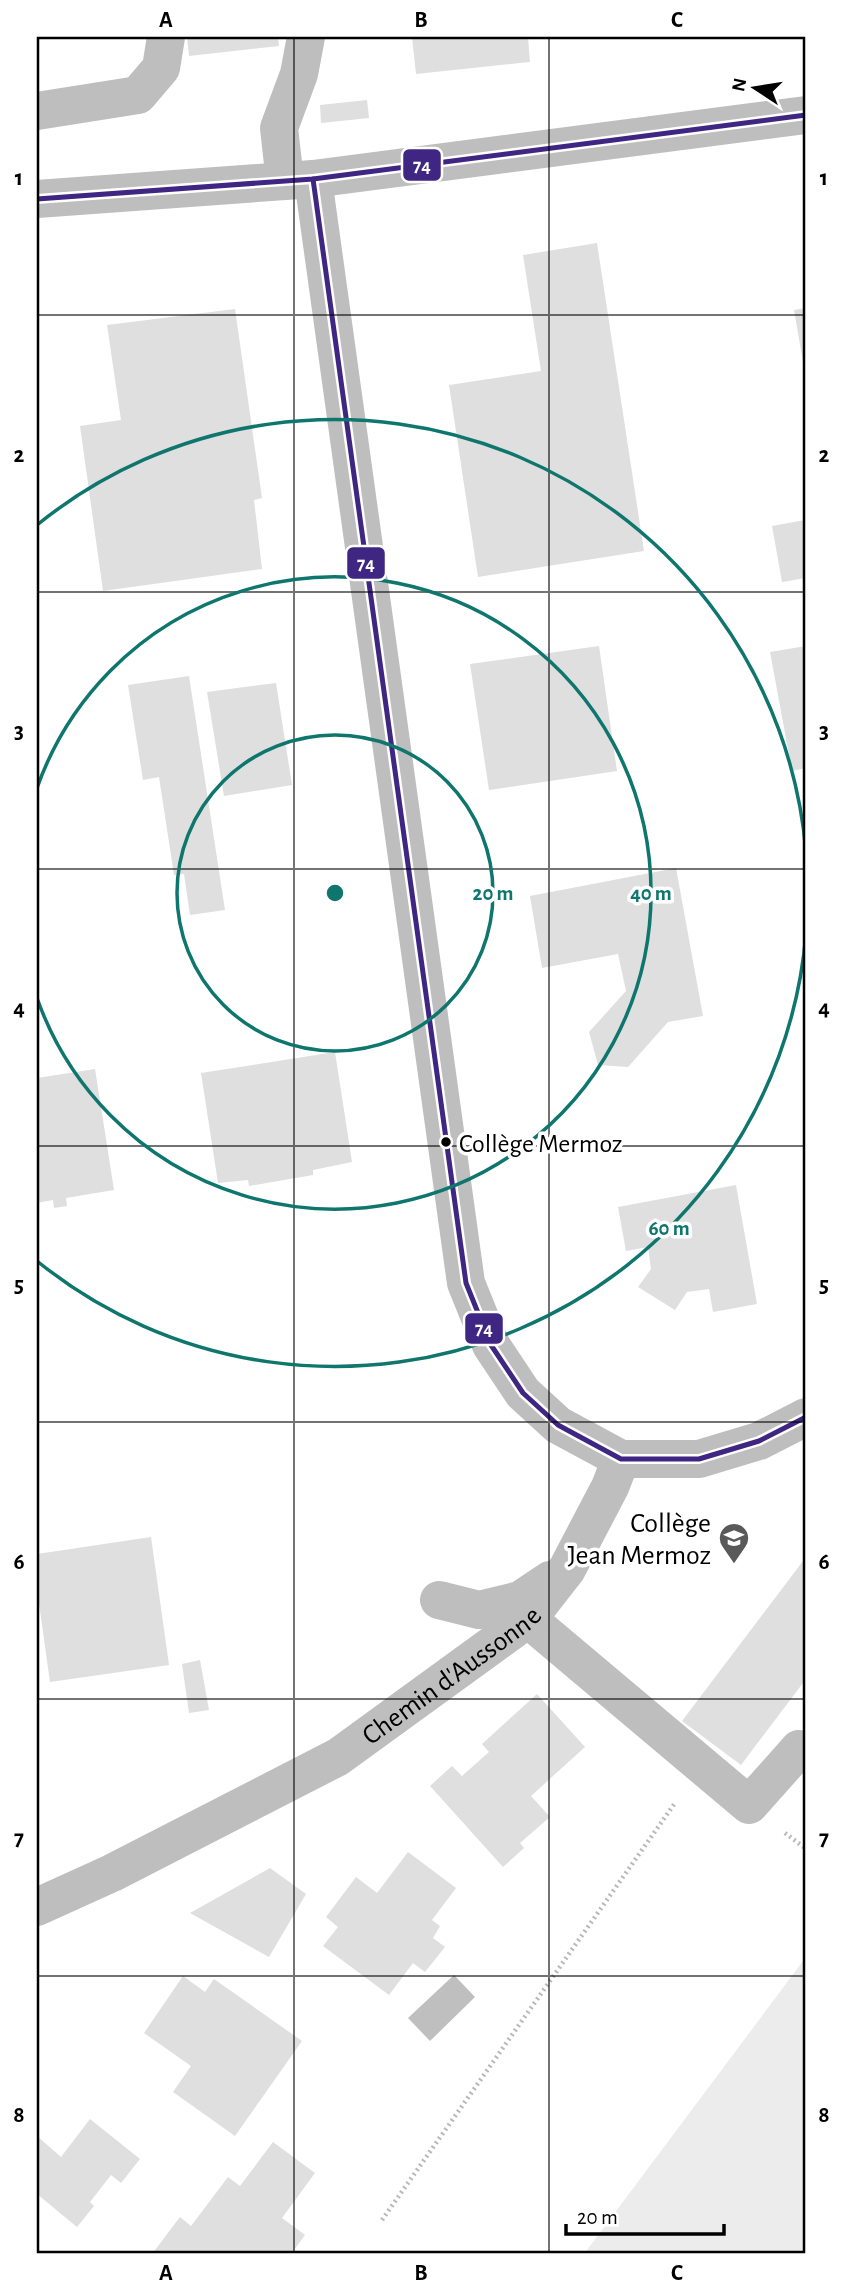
<svg xmlns="http://www.w3.org/2000/svg" width="843" height="2291" viewBox="0 0 843 2291" font-family="'Alegreya Sans',sans-serif">
  <style>
    .green { fill: #ececec }
    .water { fill: #bfbfbf }
    .building { fill: #dfdfdf }
    .lines { fill: none; stroke-linecap: round; stroke-linejoin: round }
    .path { stroke: #b9b9b9; stroke-width: 4.5; stroke-dasharray: 2 3.5; stroke-linecap: butt }
    .minor { stroke: #bebebe; stroke-width: 38 }
    .bus-1-casing { stroke: #fff; stroke-width: 10 }
    .bus-1 { stroke: #3f2682; stroke-width: 5 }
    .grid { fill: none; stroke: #000; stroke-width: 2; stroke-opacity: 0.55 }
    .ring { fill: none; stroke: #0f766e; stroke-width: 3.5 }
    .bus-dot { fill: #000; stroke: #fff; stroke-width: 2.5 }
    .labels { text-anchor: middle; stroke-width: 7; stroke-linejoin: round; paint-order: stroke }
    .bus-label { font-size: 26px; fill: #000; stroke: #fff; text-anchor: start }
    .poi-label { font-size: 28px; fill: #000; stroke: #fff; text-anchor: end }
    .street-label { font-size: 28px; fill: #000; stroke: #fff }
    .centre { fill: #0f766e; stroke: #fff; stroke-width: 3.5 }
    .ring-label { font-size: 21px; text-anchor: middle; font-weight: bold; fill: #0f766e; stroke: #fff; stroke-width: 7; stroke-linejoin: round; paint-order: stroke }
    .line-badge { stroke: #fff; stroke-width: 2.5 }
    .badge-label { font-size: 19px; text-anchor: middle; font-weight: bold; fill: #fff }
    .neatline { fill: none; stroke: #000; stroke-width: 2.5 }
    .grid-label { font-size: 23px; text-anchor: middle; font-weight: bold; fill: #000 }
  </style>
  <rect width="100%" height="100%" fill="#fff"/>
  <path class="green" d="M 806,1957 L 806,2254 L 584,2254 Z"/>
  <path class="water" d="M 454,1975 L 475,1997 L 430,2041 L 408,2018 Z"/>
  <g class="building">
    <path d="M 187,37 L 278,37 L 279,46 L 189,56 Z"/>
    <path d="M 412,37 L 528,37 L 530,62 L 416,74 Z"/>
    <path d="M 367,100 L 369,118 L 321,123 L 320,105 Z"/>
    <path d="M 597,243 L 644,551 L 478,577 L 449,385 L 541,371 L 523,255 Z"/>
    <path d="M 806,308 L 806,374 L 805,374 L 794,310 Z"/>
    <path d="M 235,309 L 262,498 L 254,500 L 262,569 L 103,591 L 80,426 L 121,420 L 107,325 Z"/>
    <path d="M 805,520 L 806,578 L 782,582 L 772,526 Z"/>
    <path d="M 599,646 L 617,771 L 489,790 L 470,664 Z"/>
    <path d="M 806,646 L 806,768 L 792,771 L 770,652 Z"/>
    <path d="M 189,676 L 225,910 L 190,915 L 184,874 L 174,875 L 159,777 L 143,780 L 128,685 Z"/>
    <path d="M 276,683 L 292,785 L 224,796 L 207,692 Z"/>
    <path d="M 676,868 L 703,1016 L 668,1022 L 628,1067 L 598,1065 L 589,1032 L 626,991 L 618,954 L 542,968 L 530,896 Z"/>
    <path d="M 335,1052 L 352,1162 L 313,1170 L 313,1175 L 249,1186 L 248,1180 L 218,1183 L 201,1073 Z"/>
    <path d="M 95,1069 L 114,1190 L 66,1198 L 67,1206 L 54,1208 L 53,1200 L 37,1203 L 37,1078 Z"/>
    <path d="M 736,1185 L 757,1304 L 713,1312 L 709,1289 L 687,1292 L 675,1310 L 638,1287 L 651,1269 L 648,1247 L 626,1251 L 618,1207 Z"/>
    <path d="M 151,1537 L 169,1665 L 50,1682 L 37,1589 L 37,1554 Z"/>
    <path d="M 806,1557 L 806,1679 L 741,1765 L 682,1721 Z"/>
    <path d="M 200,1660 L 209,1710 L 189,1713 L 182,1664 Z"/>
    <path d="M 537,1694 L 585,1747 L 531,1796 L 550,1817 L 520,1843 L 524,1848 L 503,1867 L 430,1786 L 452,1766 L 462,1776 L 489,1752 L 482,1744 Z"/>
    <path d="M 408,1852 L 456,1888 L 432,1920 L 440,1926 L 433,1938 L 445,1947 L 425,1972 L 413,1963 L 389,1995 L 323,1946 L 338,1927 L 326,1917 L 356,1877 L 377,1893 Z"/>
    <path d="M 270,1868 L 306,1894 L 269,1957 L 190,1913 Z"/>
    <path d="M 183,1976 L 205,1992 L 214,1979 L 302,2041 L 235,2136 L 173,2092 L 191,2066 L 144,2033 Z"/>
    <path d="M 90,2119 L 140,2159 L 121,2183 L 111,2175 L 90,2202 L 94,2206 L 77,2227 L 37,2194 L 37,2136 L 61,2157 Z"/>
    <path d="M 273,2142 L 315,2173 L 282,2218 L 305,2235 L 291,2254 L 152,2254 L 180,2217 L 191,2226 L 228,2177 L 240,2186 Z"/>
  </g>
  <g class="lines">
    <g class="path">
      <path d="M 785,1833 L 805,1848"/>
      <path d="M 382,2220 L 675,1803"/>
    </g>
    <g class="minor">
      <path d="M 37,111 L 138,95 L 161,68 L 166,37"/>
      <path d="M 313,179 L 466,1283 L 491,1345 L 523,1393 L 558,1425 L 621,1459 L 699,1459 L 759,1441 L 806,1417"/>
      <path d="M 285,181 L 279,128 L 299,74 L 306,37"/>
      <path d="M 37,199 L 313,179 L 806,115"/>
      <path d="M 439,1600 L 479,1610 L 520,1600 L 550,1580"/>
      <path d="M 528,1619 L 749,1805 L 799,1749 L 806,1754"/>
      <path id="s1" d="M 37,1907 L 112,1873 L 338,1757 L 528,1619 L 567,1569 L 610,1487 L 621,1459"/>
    </g>
    <g class="bus-1-casing">
      <g id="bus-1">
        <path d="M 313,179 L 466,1283 L 491,1345 L 523,1393 L 558,1425 L 621,1459 L 699,1459 L 759,1441 L 806,1417"/>
        <path d="M 37,199 L 313,179 L 806,115"/>
      </g>
    </g>
    <use href="#bus-1" class="bus-1"/>
  </g>
  <path class="grid" d="M 294,37 L 294,2254M 549,37 L 549,2254M 37,315 L 806,315M 37,592 L 806,592M 37,869 L 806,869M 37,1146 L 806,1146M 37,1422 L 806,1422M 37,1699 L 806,1699M 37,1976 L 806,1976"/>
  <g class="ring">
    <circle cx="335" cy="893" r="158"/>
    <path d="M37 788A316 316 0 1 1 37 998"/>
    <path d="M806 934A473 473 0 0 1 37 1261M37 525A473 473 0 0 1 806 852"/>
  </g>
  <defs>
    <g id="school-pin" transform="scale(1.575)"><path d="M0 17L-7.5 6A9.5 9.5 0 1 1 7.5 6Z" fill="#595959" stroke="#fff"/><path d="M0-5L7-2L0 1L-7-2ZM-4 1L0 2.5L4 1V4Q0 6-4 4Z" fill="#fff"/></g>
  </defs>
  <g fill-rule="evenodd">
    <use href="#school-pin" x="734" y="1538"/>
  </g>
  <circle class="bus-dot" cx="446" cy="1142" r="6"/>
  <g class="labels">
    <g class="bus-label">
      <text x="459" y="1152">Collège Mermoz</text>
    </g>
    <g class="poi-label">
      <text x="711" y="1532">Collège<tspan x="711" dy="32">Jean Mermoz</tspan></text>
    </g>
    <g class="street-label">
      <text dy="10" stroke="none"><textPath href="#s1" startOffset="476">Chemin d'Aussonne</textPath></text>
    </g>
  </g>
  <circle cx="335" cy="893" r="10" class="centre"/>
  <g class="ring-label">
    <text x="493" y="900">20 m</text>
    <text x="651" y="900">40 m</text>
    <text x="669" y="1235">60 m</text>
  </g>
  <g class="line-badge">
    <rect x="402" y="148" width="40" height="34" rx="7" fill="#3f2682"/>
    <rect x="346" y="546" width="40" height="34" rx="7" fill="#3f2682"/>
    <rect x="464" y="1312" width="40" height="33" rx="7" fill="#3f2682"/>
  </g>
  <g class="badge-label">
    <text x="422" y="172">74</text>
    <text x="366" y="570">74</text>
    <text x="484" y="1335">74</text>
  </g>
  <rect width="843" height="2291" fill="none" stroke="#ffffff" stroke-width="77"/>
  <g transform="translate(755 88) rotate(282)" stroke="#ffffff" stroke-width="5" paint-order="stroke">
  <path d="M0-5L12 26L0 18L-12 26Z" fill="#000000"/>
  <text y="-10" font-size="19" font-weight="bold" text-anchor="middle" fill="#000000">N</text>
  </g>
  <path d="M566 2224v10h158v-10" fill="none" stroke="#000000" stroke-width="3.5"/>
  <text x="577" y="2224" font-size="21" fill="#000000" stroke="#ffffff" stroke-width="5" paint-order="stroke">20 m</text>
  <rect x="38" y="38" width="766" height="2214" class="neatline"/>
  <g class="grid-label">
    <text x="166" y="27">A</text>
    <text x="421" y="27">B</text>
    <text x="677" y="27">C</text>
    <text x="19" y="185">1</text>
    <text x="824" y="185">1</text>
    <text x="19" y="462">2</text>
    <text x="824" y="462">2</text>
    <text x="19" y="738">3</text>
    <text x="824" y="738">3</text>
    <text x="19" y="1015">4</text>
    <text x="824" y="1015">4</text>
    <text x="19" y="1292">5</text>
    <text x="824" y="1292">5</text>
    <text x="19" y="1569">6</text>
    <text x="824" y="1569">6</text>
    <text x="19" y="1845">7</text>
    <text x="824" y="1845">7</text>
    <text x="19" y="2122">8</text>
    <text x="824" y="2122">8</text>
    <text x="166" y="2280">A</text>
    <text x="421" y="2280">B</text>
    <text x="677" y="2280">C</text>
  </g>
</svg>
